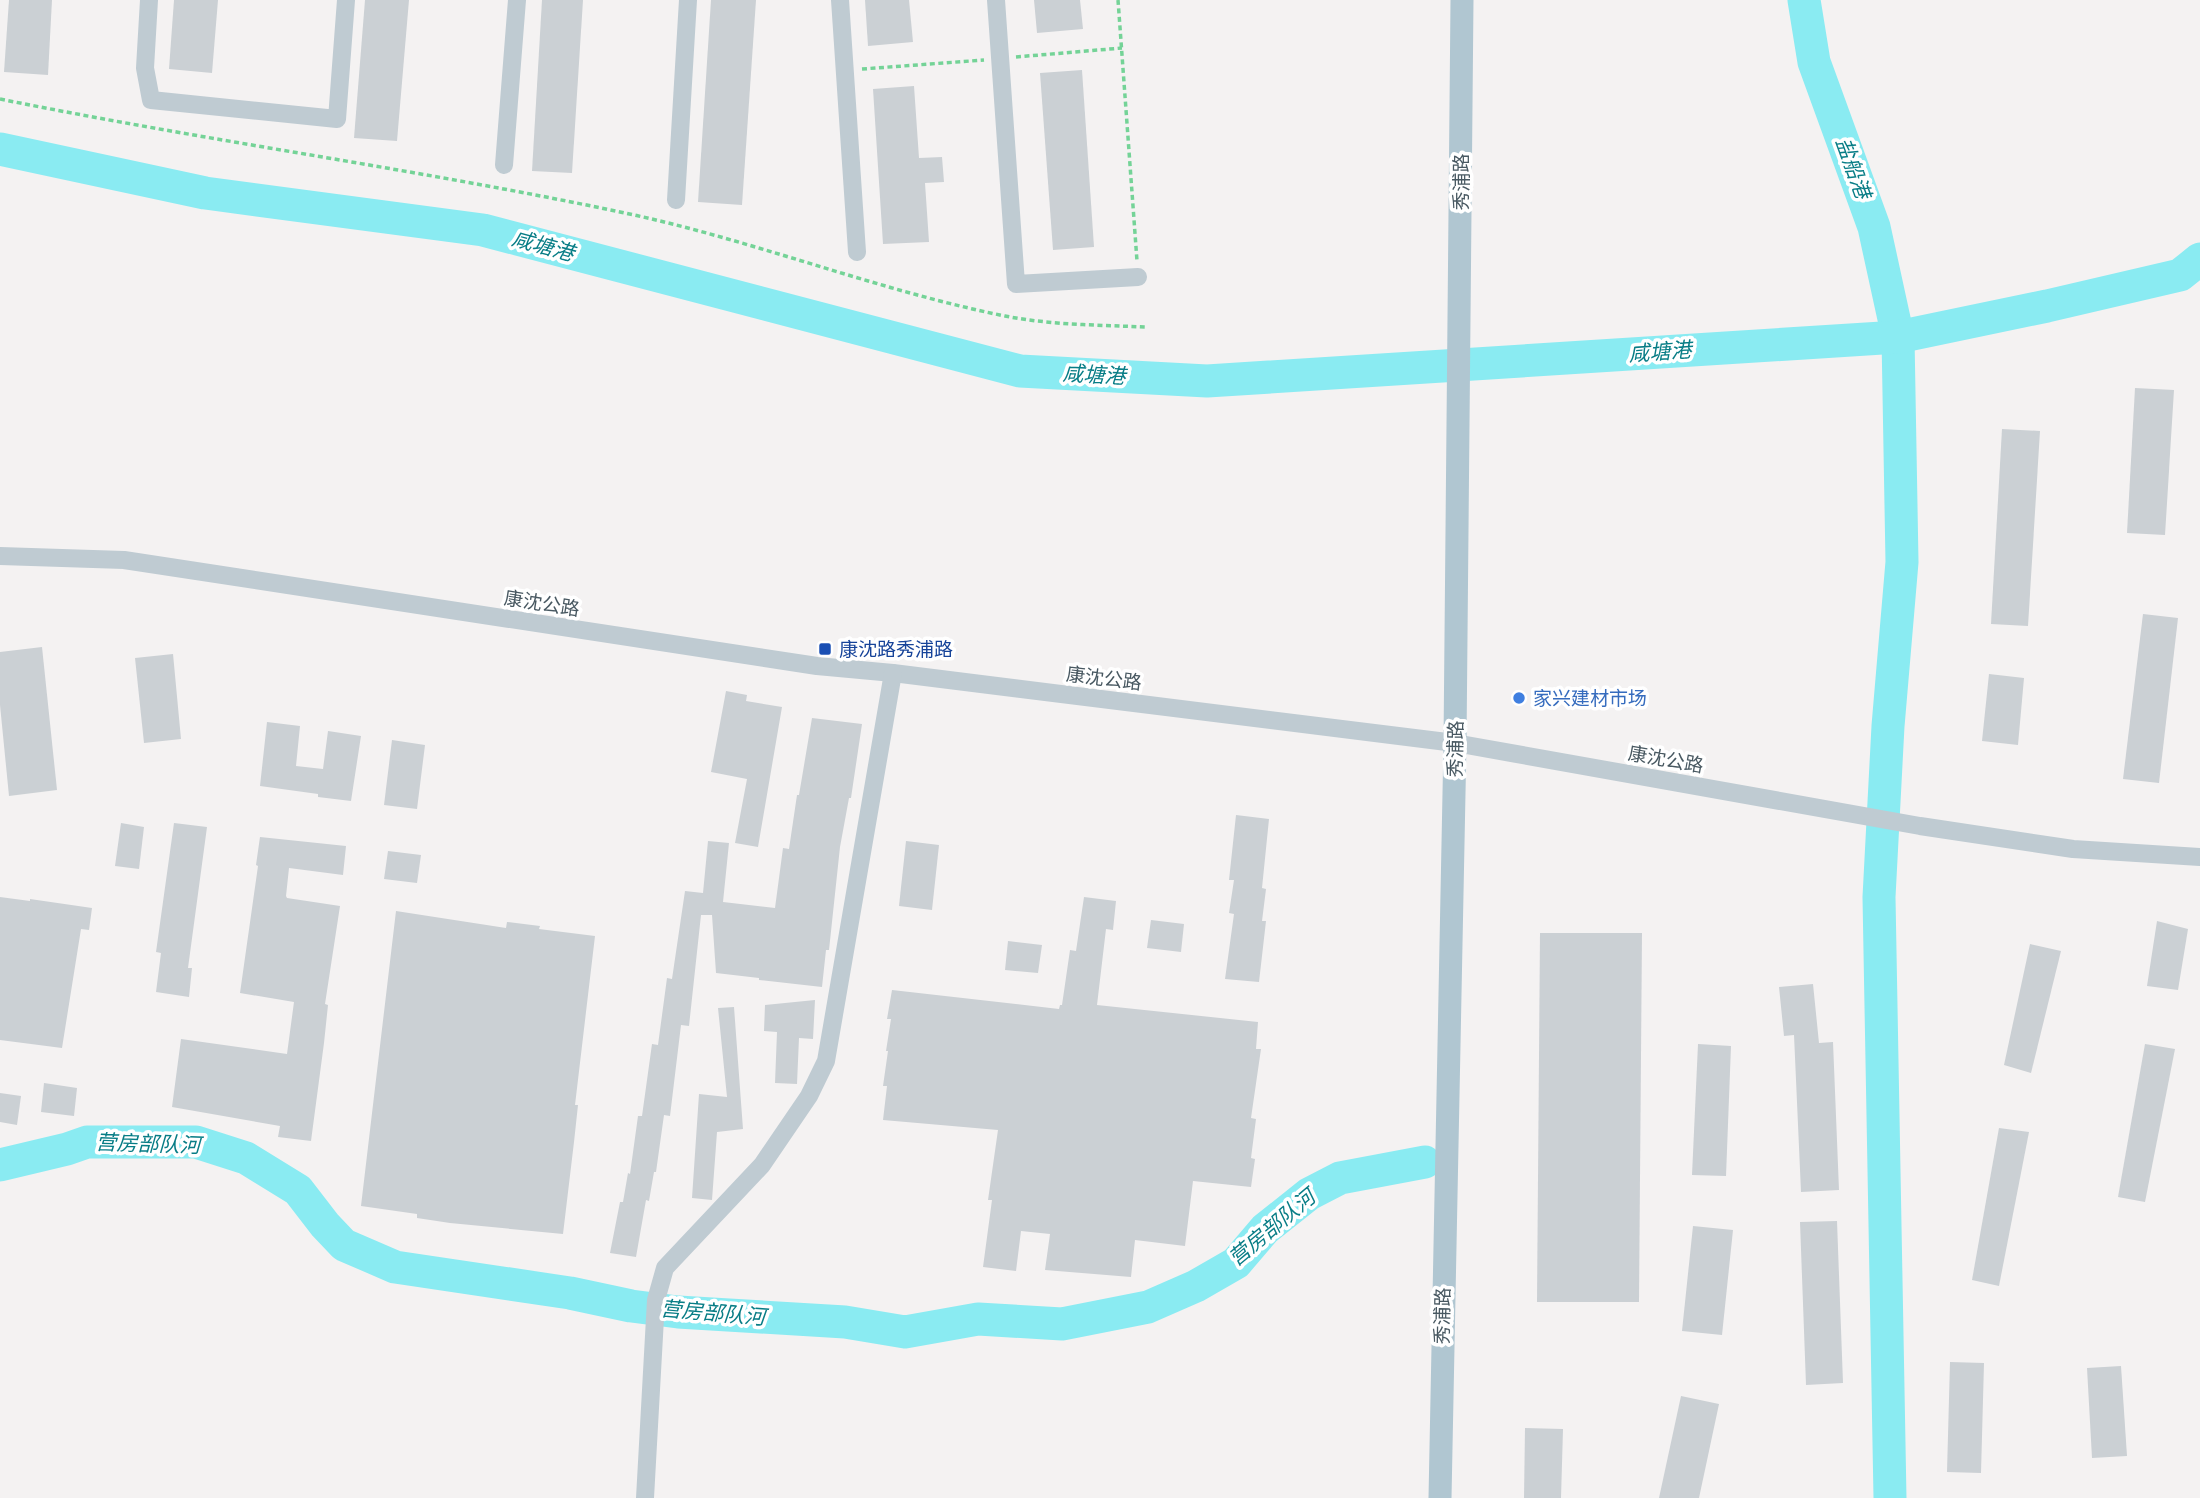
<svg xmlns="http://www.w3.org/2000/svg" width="2200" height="1498" viewBox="0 0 2200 1498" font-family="Mulish,'Noto Sans SC',sans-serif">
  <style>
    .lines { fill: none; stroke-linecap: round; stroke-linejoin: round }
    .river { stroke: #8aebf2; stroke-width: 33 }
    .building { fill: #cbd0d4 }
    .path { stroke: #74d397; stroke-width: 3.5; stroke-dasharray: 5 3.5; stroke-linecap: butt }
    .minor { stroke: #bfcbd2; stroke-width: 18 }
    .major { stroke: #b0c6d1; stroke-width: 23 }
    .transit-dot { fill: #1a4fb4; stroke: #fff; stroke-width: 2.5 }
    .shop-dot { fill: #3f7fe0; stroke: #fff; stroke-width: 2.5 }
    .labels { text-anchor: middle; stroke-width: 7; stroke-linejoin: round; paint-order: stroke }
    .street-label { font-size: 19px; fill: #485861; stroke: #fff }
    .transit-label { font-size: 19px; fill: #164399; stroke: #fff; text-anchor: start }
    .shop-label { font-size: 19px; fill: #366cbe; stroke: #fff; text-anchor: start }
    .water-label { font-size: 21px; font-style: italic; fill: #087d86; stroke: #fff }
  </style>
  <rect width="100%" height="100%" fill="#f4f2f2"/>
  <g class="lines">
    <g class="river">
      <path d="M 1804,0 L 1814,62 L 1874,227 L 1898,337 L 1902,562 L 1888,726 L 1879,897 L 1890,1498"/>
      <path d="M 0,149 L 205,193 L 483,230 L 1020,371 L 1207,381 L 1898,337 L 2047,306 L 2180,275 L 2200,259"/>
      <path d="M 0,1165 L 67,1149 L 87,1142 L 196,1142 L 246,1158 L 298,1190 L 325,1225 L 344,1245 L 395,1267 L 570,1293 L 631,1306 L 678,1312 L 845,1322 L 905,1332 L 978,1319 L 1062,1324 L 1148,1307 L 1196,1286 L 1236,1263 L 1265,1229 L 1309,1194 L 1340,1178 L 1425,1162"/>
    </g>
  </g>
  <g class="building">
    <path d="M 9,0 L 52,0 L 48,75 L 4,72 Z"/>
    <path d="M 174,0 L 218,0 L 212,73 L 169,69 Z"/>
    <path d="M 365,0 L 409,0 L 397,141 L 354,138 Z"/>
    <path d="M 542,0 L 583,0 L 572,173 L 532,171 Z"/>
    <path d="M 711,0 L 756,0 L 742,205 L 698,202 Z"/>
    <path d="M 865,0 L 909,0 L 913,42 L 868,46 Z"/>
    <path d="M 1034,0 L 1080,0 L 1083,29 L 1037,33 Z"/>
    <path d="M 1082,70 L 1094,247 L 1053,250 L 1040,73 Z"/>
    <path d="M 914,86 L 919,158 L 942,157 L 944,182 L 925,183 L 929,242 L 883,244 L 873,89 Z"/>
    <path d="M 2135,388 L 2174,390 L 2165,535 L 2127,533 Z"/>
    <path d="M 2002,429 L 2040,431 L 2028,626 L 1991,624 Z"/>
    <path d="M 2143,614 L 2178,618 L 2159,783 L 2123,779 Z"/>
    <path d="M 42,647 L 57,790 L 9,796 L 0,705 L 0,652 Z"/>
    <path d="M 173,654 L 181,739 L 144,743 L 135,658 Z"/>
    <path d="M 1989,674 L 2024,678 L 2018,745 L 1982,741 Z"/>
    <path d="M 726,691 L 747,695 L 746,701 L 782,707 L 758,847 L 735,843 L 747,779 L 711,772 Z"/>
    <path d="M 812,718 L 862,724 L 851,798 L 849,798 L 840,847 L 829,950 L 826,950 L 822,987 L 759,980 L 759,978 L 716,973 L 712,915 L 701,915 L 689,1026 L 681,1025 L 670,1116 L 664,1115 L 656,1172 L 654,1172 L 649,1201 L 646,1200 L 636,1257 L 610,1253 L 620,1202 L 623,1202 L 628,1173 L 630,1174 L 638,1116 L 642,1116 L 652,1044 L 658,1045 L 667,978 L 672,979 L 685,891 L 703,893 L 708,841 L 729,843 L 723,902 L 775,908 L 783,848 L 789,849 L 797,795 L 799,795 Z"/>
    <path d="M 267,722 L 300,726 L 296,766 L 323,769 L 328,731 L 361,736 L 351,801 L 318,797 L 318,794 L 260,786 Z"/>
    <path d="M 392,740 L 425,745 L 417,809 L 384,805 Z"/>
    <path d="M 1236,815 L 1269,819 L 1262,888 L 1266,889 L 1262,921 L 1266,921 L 1259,982 L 1225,979 L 1234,914 L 1229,913 L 1234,880 L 1229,880 Z"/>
    <path d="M 121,823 L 144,827 L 139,869 L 115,866 Z"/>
    <path d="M 174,823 L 207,827 L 188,968 L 192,968 L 189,997 L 156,992 L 161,953 L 156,952 Z"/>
    <path d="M 260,837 L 346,846 L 343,875 L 289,868 L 286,896 L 287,898 L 340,906 L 325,1004 L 328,1005 L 324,1043 L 311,1141 L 278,1137 L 280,1126 L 172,1107 L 181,1039 L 287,1054 L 294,1002 L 240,993 L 258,866 L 256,865 Z"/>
    <path d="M 906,841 L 939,845 L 932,910 L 899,906 Z"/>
    <path d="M 388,851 L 421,855 L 417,883 L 384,879 Z"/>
    <path d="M 0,897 L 30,901 L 30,899 L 92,908 L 89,930 L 81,929 L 62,1048 L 0,1040 Z"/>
    <path d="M 1084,897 L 1116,901 L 1113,930 L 1106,929 L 1097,1005 L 1258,1022 L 1256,1049 L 1261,1049 L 1251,1118 L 1256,1119 L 1251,1158 L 1255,1159 L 1251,1187 L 1193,1181 L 1185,1246 L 1135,1240 L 1131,1277 L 1045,1270 L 1050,1234 L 1021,1231 L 1016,1271 L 983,1267 L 992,1200 L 988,1200 L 998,1130 L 883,1120 L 887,1086 L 883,1086 L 888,1051 L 886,1051 L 891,1019 L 887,1019 L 892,990 L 1059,1009 L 1060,1005 L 1062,1005 L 1070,950 L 1076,951 Z"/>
    <path d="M 396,911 L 506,928 L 507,922 L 540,926 L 539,929 L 595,936 L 575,1105 L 578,1105 L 574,1142 L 563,1234 L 450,1223 L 417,1218 L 417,1214 L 361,1206 Z"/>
    <path d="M 1151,920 L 1184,924 L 1181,952 L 1147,948 Z"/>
    <path d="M 2157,921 L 2188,929 L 2178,990 L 2147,986 Z"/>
    <path d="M 1540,933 L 1642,933 L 1639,1302 L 1537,1302 Z"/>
    <path d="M 1008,941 L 1042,945 L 1038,973 L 1005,970 Z"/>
    <path d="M 2030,944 L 2061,951 L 2031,1073 L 2004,1065 Z"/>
    <path d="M 1813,984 L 1819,1043 L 1833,1042 L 1839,1190 L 1801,1192 L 1794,1035 L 1784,1036 L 1779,987 Z"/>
    <path d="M 815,1000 L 813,1039 L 799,1038 L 797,1084 L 775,1083 L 777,1032 L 764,1031 L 765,1005 Z"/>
    <path d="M 734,1007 L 743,1129 L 717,1132 L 712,1200 L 692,1198 L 699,1094 L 727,1097 L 718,1008 Z"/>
    <path d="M 1698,1044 L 1731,1046 L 1726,1176 L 1692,1175 Z"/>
    <path d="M 2145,1044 L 2175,1049 L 2145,1202 L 2118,1197 Z"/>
    <path d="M 44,1083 L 77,1088 L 74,1116 L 41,1112 Z"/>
    <path d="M 0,1093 L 21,1096 L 17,1125 L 0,1122 Z"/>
    <path d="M 1999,1128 L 2029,1132 L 1999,1286 L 1972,1280 Z"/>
    <path d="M 1837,1221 L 1843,1383 L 1806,1385 L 1800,1222 Z"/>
    <path d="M 1693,1226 L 1733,1230 L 1722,1335 L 1682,1331 Z"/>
    <path d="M 1950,1362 L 1984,1363 L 1981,1473 L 1947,1472 Z"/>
    <path d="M 2121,1366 L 2127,1456 L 2092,1458 L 2087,1368 Z"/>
    <path d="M 1681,1396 L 1719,1404 L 1699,1498 L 1659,1498 Z"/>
    <path d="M 1525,1428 L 1563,1429 L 1561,1498 L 1524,1498 Z"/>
  </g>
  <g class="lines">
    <g class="path">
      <path d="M 1118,0 L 1137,261"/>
      <path d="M 1016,57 L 1122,48"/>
      <path d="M 862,69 L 984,60"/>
      <path d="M 0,99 C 207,141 417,169 625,213 C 753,240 876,290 1005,316 C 1050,325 1099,325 1145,327"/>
    </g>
    <g class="minor">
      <path d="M 149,0 L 145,68 L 151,100 L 337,119 L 346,0"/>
      <path d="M 840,0 L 857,252"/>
      <path d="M 996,0 L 1016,284 L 1138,277"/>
      <path d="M 504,165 L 517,0"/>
      <path d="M 676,200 L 688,0"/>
      <path d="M 0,556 L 124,560 L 817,666 L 893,673 L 1455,743 L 1920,826 L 2073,849 L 2200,857"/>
      <path d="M 645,1498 L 656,1300 L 665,1268 L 762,1165 L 809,1096 L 826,1061 L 893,673"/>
    </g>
    <path class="major" d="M 1440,1498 L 1455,743 L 1462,0"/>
  </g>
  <rect class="transit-dot" x="818" y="642" width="14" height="14" rx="3.5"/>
  <circle class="shop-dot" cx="1519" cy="698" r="7"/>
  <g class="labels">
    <g class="street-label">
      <text transform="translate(1461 182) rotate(-90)" y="7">秀浦路</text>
      <text transform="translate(542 603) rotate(9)" y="7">康沈公路</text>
      <text transform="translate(1104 678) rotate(7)" y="7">康沈公路</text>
      <text transform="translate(1455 749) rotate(-89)" y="7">秀浦路</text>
      <text transform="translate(1666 759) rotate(10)" y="7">康沈公路</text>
      <text transform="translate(1442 1316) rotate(-89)" y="7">秀浦路</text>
    </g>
    <g class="transit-label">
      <text x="839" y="656">康沈路秀浦路</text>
    </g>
    <g class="shop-label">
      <text x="1533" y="705">家兴建材市场</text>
    </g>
    <g class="water-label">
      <text transform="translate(1853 168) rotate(70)" y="7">盐船港</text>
      <text transform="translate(543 246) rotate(15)" y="7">咸塘港</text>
      <text transform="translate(1660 352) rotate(-4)" y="7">咸塘港</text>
      <text transform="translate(1094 375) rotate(3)" y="7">咸塘港</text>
      <text transform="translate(148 1144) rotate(2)" y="7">营房部队河</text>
      <text transform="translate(1272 1228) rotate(-40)" y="7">营房部队河</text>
      <text transform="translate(713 1313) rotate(5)" y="7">营房部队河</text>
    </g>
  </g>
</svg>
